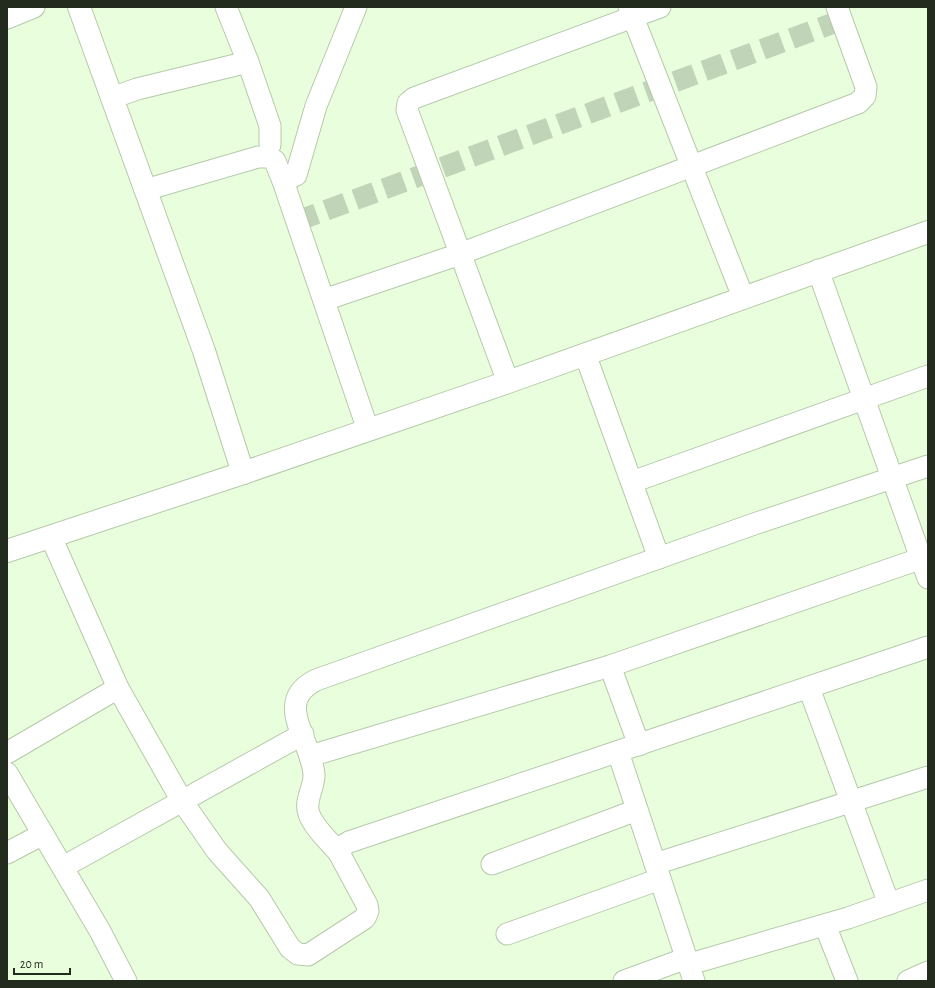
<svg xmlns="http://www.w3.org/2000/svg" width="935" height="988" viewBox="0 0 935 988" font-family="'Alegreya Sans',sans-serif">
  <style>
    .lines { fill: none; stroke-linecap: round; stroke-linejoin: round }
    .minor-tunnel { stroke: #c0d4b7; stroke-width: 21; stroke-dasharray: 21 10; stroke-linecap: butt }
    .minor-casing { stroke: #b5caaa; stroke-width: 23 }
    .tertiary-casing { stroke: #b5caaa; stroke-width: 24 }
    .minor { stroke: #fff; stroke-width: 21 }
    .tertiary { stroke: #fff; stroke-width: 22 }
  </style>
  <rect width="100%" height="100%" fill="#e8fedd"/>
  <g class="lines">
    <path class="minor-tunnel" d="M 297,221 L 842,20"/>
    <g class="minor-casing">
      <g id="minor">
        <path d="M 226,7 L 248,62 L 270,126 L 270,145"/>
        <path d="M 629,7 L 743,297"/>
        <path d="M 7,18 L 34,7"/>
        <path d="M 112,98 L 137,89 L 248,62"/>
        <path d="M 283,181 L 296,175 L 316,106 L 356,7"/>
        <path d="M 145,190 L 258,157 L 269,157 L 275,161 L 283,181 L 368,430"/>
        <path d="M 818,270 L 928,578"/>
        <path d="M 324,300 L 460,254 L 858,103 L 865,96 L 866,87 L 837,7"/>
        <path d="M 585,354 L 659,558"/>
        <path d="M 508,382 L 407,110 L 408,103 L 414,98 L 660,7"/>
        <path d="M 632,482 L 928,376"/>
        <path d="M 51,537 L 118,688 L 182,801 L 217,851 L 259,898 L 290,948 L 298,954 L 308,955 L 365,918 L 368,911 L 367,905 L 339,853 L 342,846 L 349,842 L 928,647"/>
        <path d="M 610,666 L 639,745"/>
        <path d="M 809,688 L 889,904"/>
        <path d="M 618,752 L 694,981"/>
        <path d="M 7,753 L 118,688"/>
        <path d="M 310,756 L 610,666 L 928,556"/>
        <path d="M 7,773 L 100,931 L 126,981"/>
        <path d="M 7,853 L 43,834"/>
        <path d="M 339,853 C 330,842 314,828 309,814 C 304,801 314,789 314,775 C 312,740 272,702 316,680 L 754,524 L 928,466"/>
        <path d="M 492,864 L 637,810"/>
        <path d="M 655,864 L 928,777"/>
        <path d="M 63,867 L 303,734"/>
        <path d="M 825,925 L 847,981"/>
        <path d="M 507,934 L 660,879"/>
        <path d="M 690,964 L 848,918 L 928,890"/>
        <path d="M 624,981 L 687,958"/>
        <path d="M 908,981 L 928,972"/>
      </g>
    </g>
    <g class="tertiary-casing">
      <g id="tertiary">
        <path d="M 79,7 L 204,351 L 243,473"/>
        <path d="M 7,551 L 243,473 L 508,382 L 928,232"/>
      </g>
    </g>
    <use href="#minor" class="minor"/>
    <use href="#tertiary" class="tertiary"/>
  </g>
  <rect width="935" height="988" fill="none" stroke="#222b1e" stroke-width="16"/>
  <path d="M14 968v6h56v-6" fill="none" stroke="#222b1e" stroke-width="2"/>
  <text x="20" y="968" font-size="12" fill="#222b1e" stroke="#e8fedd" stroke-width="3" paint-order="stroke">20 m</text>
</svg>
